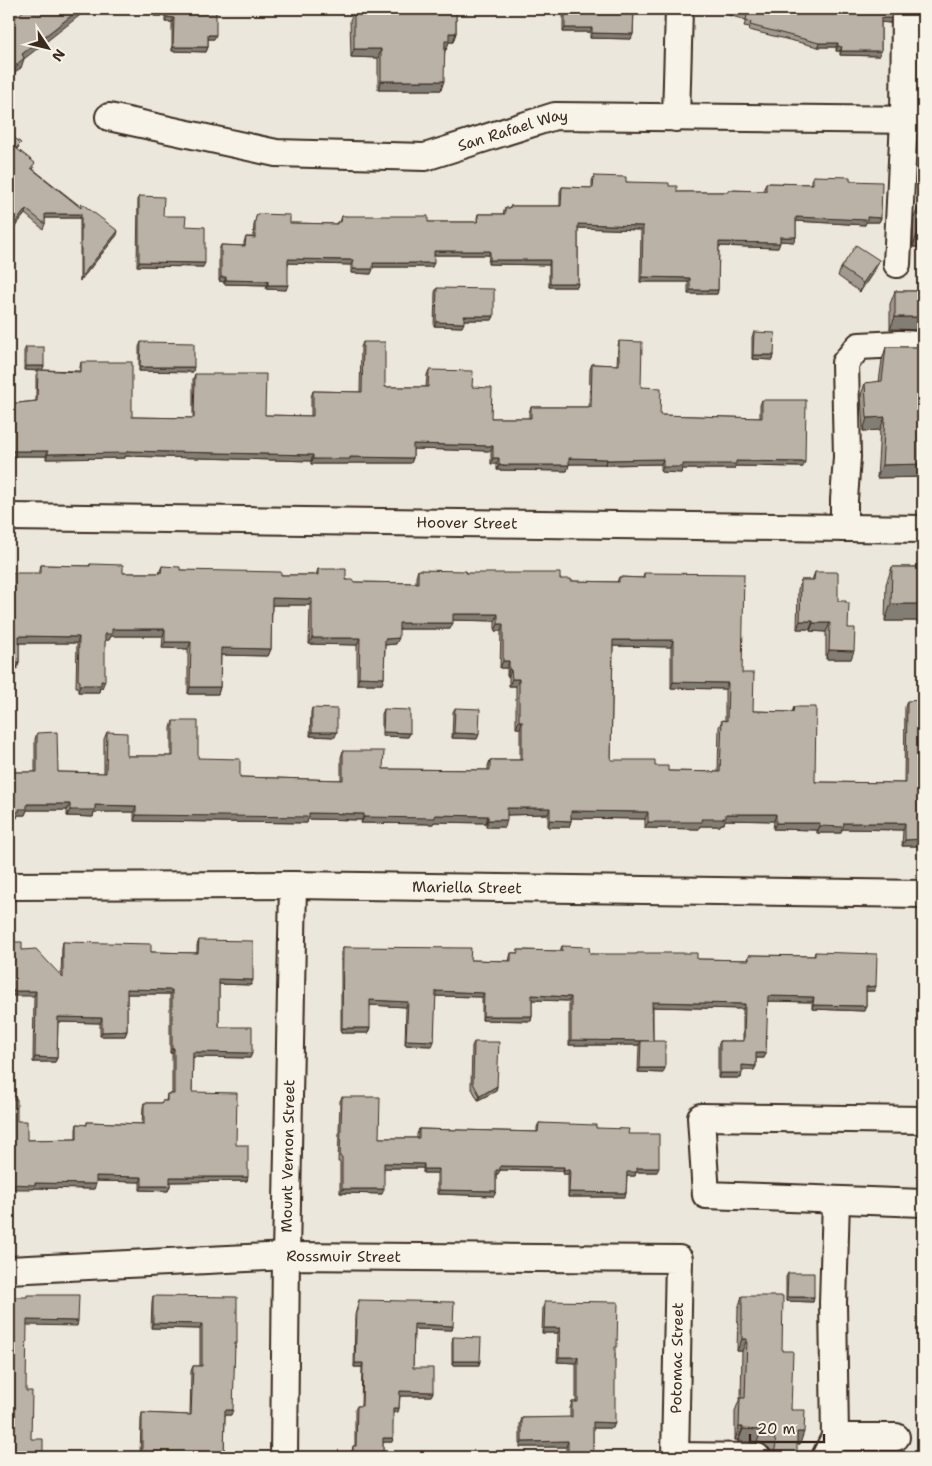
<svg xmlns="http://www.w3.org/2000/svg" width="932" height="1466" viewBox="0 0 932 1466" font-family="'Shantell Sans',sans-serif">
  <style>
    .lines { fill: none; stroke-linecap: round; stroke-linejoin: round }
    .minor-casing { stroke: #3b2a1e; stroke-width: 30 }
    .minor { stroke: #f7f3e8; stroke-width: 26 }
    .wall { fill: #a09990; stroke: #3b2a1e; fill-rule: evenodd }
    .shaded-wall { fill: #827d75; stroke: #3b2a1e }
    .building { fill: #bab2a7; stroke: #3b2a1e; fill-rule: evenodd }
    .labels { text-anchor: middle; stroke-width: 5; stroke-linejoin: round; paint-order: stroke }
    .street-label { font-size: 15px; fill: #3b2a1e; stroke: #f7f3e8 }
  </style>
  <rect width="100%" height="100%" fill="#ece7dc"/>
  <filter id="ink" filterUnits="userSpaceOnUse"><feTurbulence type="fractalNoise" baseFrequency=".02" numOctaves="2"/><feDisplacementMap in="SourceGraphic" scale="10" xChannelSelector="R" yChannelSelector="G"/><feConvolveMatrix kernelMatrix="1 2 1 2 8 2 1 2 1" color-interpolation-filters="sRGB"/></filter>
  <g filter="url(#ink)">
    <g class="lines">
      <g class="minor-casing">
        <g id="minor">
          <path id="s1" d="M 109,117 L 276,153 L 425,157 L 555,116 L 923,120"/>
          <path d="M 676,118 L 679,9"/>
          <path d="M 897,264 L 904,120 L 905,9"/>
          <path id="s2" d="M 9,517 L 923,529"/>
          <path d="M 844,528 L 844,500 L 847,457 L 845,363 L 859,346 L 900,344 L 923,345"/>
          <path id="s3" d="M 9,886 L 293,885 L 923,894"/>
          <path d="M 923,1120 L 701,1117 L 706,1195 L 923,1203"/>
          <path d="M 836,1200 L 833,1303 L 835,1437 L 896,1437"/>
          <path id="s4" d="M 9,1270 L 286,1256 L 679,1259 L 675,1457"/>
          <path d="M 675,1456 L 757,1457"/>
          <path id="s5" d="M 284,1457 L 286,1256 L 293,885"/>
          <path d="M 825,1457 L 835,1437"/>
        </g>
      </g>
      <use href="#minor" class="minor"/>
    </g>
    <g class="wall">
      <path d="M 141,9 L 216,9 L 214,39 L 208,39 L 208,47 L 206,52 L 172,51 L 172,22 L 165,22 L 165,16 L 154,16 L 154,13 L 141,13 Z"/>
      <path d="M 380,9 L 456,9 L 456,33 L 453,42 L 449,42 L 446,50 L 445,50 L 441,90 L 378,90 L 378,58 L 351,57 L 350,20 L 354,11 L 379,11 Z"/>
      <path d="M 563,9 L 634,9 L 633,34 L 631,39 L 590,38 L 590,32 L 563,32 Z"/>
      <path d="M 730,9 L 892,9 L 890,23 L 881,22 L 881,51 L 879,56 L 840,55 L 840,51 L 836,51 L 836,47 L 818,47 L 749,30 L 750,27 L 744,26 L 746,20 L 728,15 Z"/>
      <rect x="920" y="9" width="3" height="14"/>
      <path d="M 9,130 L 14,134 L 13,137 L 19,147 L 17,149 L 34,168 L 33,169 L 80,206 L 81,203 L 117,235 L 80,281 L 80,218 L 45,218 L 45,224 L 43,229 L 25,214 L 9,234 Z"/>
      <path d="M 594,176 L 626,182 L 669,186 L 677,192 L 728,192 L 728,190 L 764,191 L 764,188 L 766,183 L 811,184 L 811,180 L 813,176 L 850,181 L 881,218 L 879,222 L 866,222 L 865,225 L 796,221 L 796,237 L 794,242 L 780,241 L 778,248 L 719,246 L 718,290 L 717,294 L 688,294 L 688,282 L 640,282 L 641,230 L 578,228 L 578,283 L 577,287 L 549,287 L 549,265 L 488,264 L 489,255 L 434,255 L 432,267 L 373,267 L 371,274 L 351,273 L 351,265 L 288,263 L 286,290 L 266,289 L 267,285 L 224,284 L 224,282 L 219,281 L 219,250 L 221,245 L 244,246 L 244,242 L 246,237 L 253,237 L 254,225 L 257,214 L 290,223 L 336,224 L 337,222 L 340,222 L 342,216 L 428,222 L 477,222 L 477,218 L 478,214 L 503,214 L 505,208 L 509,208 L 510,206 L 560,206 L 560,192 L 562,187 L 592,188 L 592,181 Z"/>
      <path d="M 139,196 L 163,216 L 185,226 L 203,267 L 137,266 L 138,200 Z"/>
      <path d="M 919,205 L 923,206 L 923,247 L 913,247 L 914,218 Z"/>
      <path d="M 841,268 L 876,268 L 860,292 L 838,276 Z"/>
      <path d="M 437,288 L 494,316 L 492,320 L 464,320 L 462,327 L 434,326 L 435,292 Z"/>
      <path d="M 895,291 L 923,291 L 890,329 L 890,304 Z"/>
      <path d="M 754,332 L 774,355 L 773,360 L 752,359 L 752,337 Z"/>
      <path d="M 619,341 L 641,387 L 660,415 L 760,418 L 760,405 L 762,400 L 803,467 L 735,466 L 734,469 L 682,469 L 681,473 L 661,472 L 661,464 L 605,465 L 605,464 L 569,464 L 567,471 L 497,470 L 497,464 L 491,464 L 491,451 L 413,449 L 413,458 L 411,463 L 349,463 L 348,464 L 311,464 L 311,461 L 125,456 L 125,458 L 46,459 L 46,456 L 9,456 L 9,404 L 36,401 L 36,375 L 38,371 L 24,370 L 24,351 L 26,347 L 42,370 L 80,371 L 80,367 L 81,362 L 132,417 L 193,418 L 193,379 L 195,374 L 265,415 L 311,416 L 311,397 L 313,391 L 360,392 L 361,347 L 363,342 L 385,387 L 426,387 L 427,375 L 429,370 L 472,387 L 491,418 L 529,418 L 529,412 L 531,407 L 589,407 L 590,369 L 592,364 L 617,365 L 618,346 Z"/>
      <path d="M 141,342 L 193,372 L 139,371 L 139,347 Z"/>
      <path d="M 886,347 L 923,347 L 923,477 L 877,478 L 880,430 L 863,431 L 861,395 L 865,383 L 879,382 L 882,360 Z"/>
      <path d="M 90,564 L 123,573 L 159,573 L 162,566 L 180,570 L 281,575 L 316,575 L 318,569 L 353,582 L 416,583 L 416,577 L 418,570 L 560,579 L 571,581 L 617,582 L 619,577 L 643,578 L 644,573 L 742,673 L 753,711 L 792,712 L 794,707 L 815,782 L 904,783 L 905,707 L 907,701 L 923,846 L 902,846 L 903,830 L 842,829 L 841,833 L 817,833 L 817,830 L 773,829 L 774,821 L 725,820 L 724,824 L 721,824 L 720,826 L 700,826 L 699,829 L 645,828 L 645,819 L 571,818 L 571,821 L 569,827 L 548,827 L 548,814 L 507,815 L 505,827 L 486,827 L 486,823 L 434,822 L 433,824 L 361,823 L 362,820 L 308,819 L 307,823 L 134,821 L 134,812 L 94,812 L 93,817 L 67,816 L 67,810 L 27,810 L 25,815 L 18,815 L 17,818 L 9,818 L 9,772 L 35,772 L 35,739 L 37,733 L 58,772 L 104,773 L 104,739 L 107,732 L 127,756 L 171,756 L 171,728 L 173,721 L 198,758 L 240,777 L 341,780 L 341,757 L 343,751 L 383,769 L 488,770 L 488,766 L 490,760 L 520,760 L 520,728 L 516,728 L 516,686 L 509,686 L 509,676 L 507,676 L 507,668 L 500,668 L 501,631 L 495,631 L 495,621 L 453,620 L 450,629 L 399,629 L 396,644 L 385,645 L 384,678 L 382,684 L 357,684 L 357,645 L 309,644 L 310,605 L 272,605 L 271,649 L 268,656 L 221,655 L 220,687 L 218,694 L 188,694 L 188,649 L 162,648 L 163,636 L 111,636 L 109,640 L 105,640 L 102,688 L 100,687 L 99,692 L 78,692 L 78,687 L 76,687 L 77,643 L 19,643 L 19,662 L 17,669 L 9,669 L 41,565 L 89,566 ZM 613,646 L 671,647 L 671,688 L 725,689 L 725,721 L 722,720 L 719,727 L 718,772 L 668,771 L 611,760 Z"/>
      <path d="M 892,567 L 923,567 L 923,621 L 885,621 L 886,584 Z"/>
      <path d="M 815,572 L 838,601 L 848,628 L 851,659 L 826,659 L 826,632 L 810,631 L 810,629 L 797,629 L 798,589 L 801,580 L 812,580 Z"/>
      <path d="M 312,708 L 335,737 L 310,736 L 311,712 Z"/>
      <path d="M 455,708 L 479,734 L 477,739 L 452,738 L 453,712 Z"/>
      <path d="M 384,709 L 410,733 L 408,737 L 382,736 L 382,714 Z"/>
      <path d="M 199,940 L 251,985 L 219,984 L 219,1027 L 252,1053 L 250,1058 L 193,1057 L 192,1092 L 236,1145 L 247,1181 L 170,1182 L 170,1186 L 168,1191 L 140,1190 L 140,1182 L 96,1181 L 94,1189 L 34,1188 L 34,1189 L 17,1121 L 27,1140 L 76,1139 L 76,1129 L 77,1124 L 87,1125 L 87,1122 L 142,1124 L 143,1107 L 144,1103 L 161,1103 L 162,1101 L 166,1101 L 167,1094 L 172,1094 L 172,1053 L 170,1053 L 170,994 L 127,994 L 127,1031 L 125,1036 L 100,1036 L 100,1023 L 58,1022 L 57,1058 L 55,1062 L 33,1062 L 34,996 L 22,950 L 61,976 L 62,947 L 63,942 L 151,952 L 197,953 L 197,945 Z"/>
      <path d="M 562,946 L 590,954 L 697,959 L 748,960 L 749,955 L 814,956 L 815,952 L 876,986 L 874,991 L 866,991 L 866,1006 L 864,1011 L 812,1009 L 812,1002 L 767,1001 L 766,1053 L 764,1058 L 756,1058 L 756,1066 L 754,1070 L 742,1070 L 741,1078 L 718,1078 L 718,1046 L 720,1041 L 743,1041 L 743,1009 L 653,1007 L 653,1041 L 663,1073 L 638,1072 L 639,1045 L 569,1045 L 569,1001 L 532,1000 L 532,1016 L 531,1021 L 482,1020 L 482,997 L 435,996 L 434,1041 L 432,1046 L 405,1045 L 406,1007 L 370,1005 L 368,1033 L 341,1033 L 341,952 L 343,947 L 470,960 L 509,961 L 511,953 L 517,953 L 518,950 L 560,951 Z"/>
      <path d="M 474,1042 L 497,1086 L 496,1091 L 478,1100 L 471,1087 L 472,1046 Z"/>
      <path d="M 342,1097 L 379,1138 L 417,1138 L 417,1134 L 419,1129 L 537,1132 L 537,1127 L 539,1123 L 596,1128 L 628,1134 L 657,1172 L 636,1172 L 635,1176 L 627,1176 L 626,1193 L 625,1197 L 568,1197 L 568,1174 L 563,1174 L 563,1171 L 500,1170 L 498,1174 L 496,1174 L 496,1191 L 494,1196 L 437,1194 L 437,1173 L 423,1173 L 423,1168 L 384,1168 L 382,1194 L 340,1193 L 340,1162 L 338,1162 L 340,1101 Z"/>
      <path d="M 788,1273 L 814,1297 L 813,1302 L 786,1301 L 786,1277 Z"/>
      <path d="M 153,1296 L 237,1343 L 235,1348 L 234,1348 L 231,1415 L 225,1415 L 224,1457 L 140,1457 L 141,1419 L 142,1413 L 190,1415 L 191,1371 L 193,1366 L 200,1366 L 200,1329 L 151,1328 L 152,1302 Z"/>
      <path d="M 742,1296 L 782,1351 L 791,1410 L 800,1444 L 797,1444 L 771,1455 L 770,1449 L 764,1444 L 757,1442 L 738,1442 L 738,1440 L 735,1440 L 735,1411 L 740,1398 L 741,1398 L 742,1351 L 737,1351 L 738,1309 Z"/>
      <path d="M 359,1300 L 453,1326 L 452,1330 L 414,1329 L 413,1368 L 433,1392 L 431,1396 L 400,1396 L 399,1408 L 398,1412 L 393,1412 L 392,1442 L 383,1442 L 383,1457 L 351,1457 L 352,1451 L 353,1446 L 355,1446 L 355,1410 L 357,1406 L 361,1406 L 362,1367 L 354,1367 L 355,1315 Z"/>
      <path d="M 545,1301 L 615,1353 L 613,1428 L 593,1428 L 593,1457 L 566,1457 L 566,1447 L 520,1447 L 520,1424 L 522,1418 L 570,1418 L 570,1408 L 572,1402 L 576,1402 L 576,1363 L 557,1362 L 558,1333 L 542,1333 L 543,1307 Z"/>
      <path d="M 453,1337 L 480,1361 L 479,1365 L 452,1365 L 452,1342 Z"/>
      <path d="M 923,1426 L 923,1457 L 918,1457 L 919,1452 L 923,1440 Z"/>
    </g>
    <g class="shaded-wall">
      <path d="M 80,9 L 88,9 L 24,59 L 21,68 L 15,72 L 14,75 L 9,80 L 9,73 L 22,54 Z"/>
      <path d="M 142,9 L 156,9 L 154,13 L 141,13 Z"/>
      <path d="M 156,11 L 167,12 L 165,16 L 154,16 Z"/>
      <path d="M 923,14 L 923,23 L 920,23 Z"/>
      <path d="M 167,17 L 174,18 L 172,22 L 165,22 Z"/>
      <path d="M 881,18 L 891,18 L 890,23 L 879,22 Z"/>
      <path d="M 565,28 L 592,28 L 590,32 L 563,32 Z"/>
      <path d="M 449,33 L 456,33 L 453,42 L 449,42 L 446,50 L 441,50 Z"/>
      <path d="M 592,33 L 633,34 L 631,39 L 590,38 Z"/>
      <path d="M 208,35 L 216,35 L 214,39 L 206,39 Z"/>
      <path d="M 819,43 L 838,43 L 836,47 L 818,47 Z"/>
      <path d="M 838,46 L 842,47 L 840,51 L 836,51 Z"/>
      <path d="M 173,47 L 208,47 L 206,52 L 172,51 Z"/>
      <path d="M 354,49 L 381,49 L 378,58 L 351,57 Z"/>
      <path d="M 841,51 L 881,51 L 879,56 L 840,55 Z"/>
      <path d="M 381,81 L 444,81 L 441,90 L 378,90 Z"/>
      <path d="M 26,209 L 25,214 L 9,234 L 9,231 Z"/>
      <path d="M 45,214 L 81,214 L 80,218 L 44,218 Z"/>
      <path d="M 796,217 L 867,217 L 881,218 L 879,222 L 866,222 L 865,225 L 794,221 Z"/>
      <path d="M 578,224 L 643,226 L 641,230 L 577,228 Z"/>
      <path d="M 118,231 L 117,235 L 80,281 L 81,277 Z"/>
      <path d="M 917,234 L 923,234 L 923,247 L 913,247 Z"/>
      <path d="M 780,237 L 796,237 L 794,242 L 779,241 Z"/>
      <path d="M 719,242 L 780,243 L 778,248 L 717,246 Z"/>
      <path d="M 434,251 L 490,251 L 489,255 L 432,255 Z"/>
      <path d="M 288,259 L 353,260 L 351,265 L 287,263 Z"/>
      <path d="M 490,260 L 550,260 L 549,265 L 488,264 Z"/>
      <path d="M 879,260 L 876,268 L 860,292 L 863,283 Z"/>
      <path d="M 139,262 L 205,263 L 203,267 L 137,266 Z"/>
      <path d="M 373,263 L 434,263 L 432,267 L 371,267 Z"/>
      <path d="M 353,269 L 373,269 L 371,274 L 351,273 Z"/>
      <path d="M 221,277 L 226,277 L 224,282 L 219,281 Z"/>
      <path d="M 642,277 L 690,278 L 688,282 L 640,282 Z"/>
      <path d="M 226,280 L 268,281 L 267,285 L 224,284 Z"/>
      <path d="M 550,283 L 578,283 L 577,287 L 549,287 Z"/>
      <path d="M 268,285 L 288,285 L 286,290 L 266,289 Z"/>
      <path d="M 690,290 L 718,290 L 717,294 L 688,294 Z"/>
      <path d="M 464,316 L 494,316 L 492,320 L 463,320 Z"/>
      <path d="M 895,317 L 923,317 L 923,330 L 890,329 Z"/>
      <path d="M 436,322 L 464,323 L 462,327 L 434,326 Z"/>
      <path d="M 753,355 L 774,355 L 773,360 L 752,359 Z"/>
      <path d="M 26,366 L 44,366 L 42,371 L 24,370 Z"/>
      <path d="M 140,367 L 194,367 L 193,372 L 139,371 Z"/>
      <path d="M 885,417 L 880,430 L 863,431 L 867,418 Z"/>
      <path d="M 413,444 L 493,446 L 491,451 L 412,449 Z"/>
      <path d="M 9,451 L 48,451 L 46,456 L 9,456 Z"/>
      <path d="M 127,451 L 313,455 L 311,461 L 125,456 L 125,458 L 46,459 L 48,454 Z"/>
      <path d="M 350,457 L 413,458 L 411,463 L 349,463 L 348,464 L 311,464 L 313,459 Z"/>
      <path d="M 493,458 L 499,458 L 497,464 L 491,464 Z"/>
      <path d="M 569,458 L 607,459 L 605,464 L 567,464 Z"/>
      <path d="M 663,459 L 661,464 L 605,465 L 607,460 Z"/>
      <path d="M 736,461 L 805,462 L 803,467 L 735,466 L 734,469 L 682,469 L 681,473 L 661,472 L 663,467 L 683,464 Z"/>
      <path d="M 923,464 L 923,477 L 877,478 L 882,465 Z"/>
      <path d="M 499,465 L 569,465 L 567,471 L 497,470 Z"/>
      <path d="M 272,598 L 312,599 L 310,605 L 270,605 Z"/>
      <path d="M 891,604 L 923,604 L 923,621 L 885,621 Z"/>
      <path d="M 453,614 L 498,614 L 495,621 L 451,620 Z"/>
      <path d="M 800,621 L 813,621 L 810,629 L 797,629 Z"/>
      <path d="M 399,623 L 453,623 L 450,629 L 396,629 Z"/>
      <path d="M 813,623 L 830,623 L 826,632 L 810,631 Z"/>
      <path d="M 498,624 L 503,624 L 501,631 L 495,631 Z"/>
      <path d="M 112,629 L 165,629 L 163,636 L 111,636 L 109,640 L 103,640 L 105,634 Z"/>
      <path d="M 19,636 L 79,637 L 77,643 L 17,643 Z"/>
      <path d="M 312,638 L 360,638 L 357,645 L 309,644 Z"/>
      <path d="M 399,638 L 396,644 L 383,645 L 385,639 Z"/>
      <path d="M 613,640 L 673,640 L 671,647 L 611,646 Z"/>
      <path d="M 165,642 L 191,642 L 188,649 L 162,648 Z"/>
      <path d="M 221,648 L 271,649 L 268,656 L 219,655 Z"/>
      <path d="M 829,650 L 854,651 L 851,659 L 826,659 Z"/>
      <path d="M 503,661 L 509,661 L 507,668 L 500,668 Z"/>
      <path d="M 9,662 L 19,662 L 17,669 L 9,669 Z"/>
      <path d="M 509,669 L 511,670 L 509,676 L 507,676 Z"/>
      <path d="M 359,677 L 384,678 L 382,684 L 357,684 Z"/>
      <path d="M 512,679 L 519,679 L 516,686 L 509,686 Z"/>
      <path d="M 101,681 L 105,681 L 102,688 L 100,687 L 99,692 L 78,692 L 80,685 Z"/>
      <path d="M 673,682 L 728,683 L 725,689 L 671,688 Z"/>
      <path d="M 190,687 L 220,687 L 218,694 L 188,694 Z"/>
      <path d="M 519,721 L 522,721 L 520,728 L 516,728 Z"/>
      <path d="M 312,732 L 337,732 L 335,737 L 310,736 Z"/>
      <path d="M 383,732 L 410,733 L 408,737 L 382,736 Z"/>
      <path d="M 454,733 L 479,734 L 477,739 L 452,738 Z"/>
      <path d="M 27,804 L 70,804 L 67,810 L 27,810 L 25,815 L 18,815 L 17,818 L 9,818 L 9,812 L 19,809 Z"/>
      <path d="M 95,805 L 136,806 L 134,812 L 94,812 L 93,817 L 67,816 L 70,810 Z"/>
      <path d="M 507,808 L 550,808 L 548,814 L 505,815 Z"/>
      <path d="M 571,811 L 648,812 L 645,819 L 569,818 Z"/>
      <path d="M 309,813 L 364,814 L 362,820 L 308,819 L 307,823 L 134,821 L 136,815 Z"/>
      <path d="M 726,814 L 776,814 L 774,821 L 725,820 L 724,824 L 721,824 L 720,826 L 700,826 L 699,829 L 645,828 L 648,822 L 701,819 Z"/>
      <path d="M 435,815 L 488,816 L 486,823 L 434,822 L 433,824 L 361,823 L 364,817 Z"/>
      <path d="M 488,820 L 507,820 L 505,827 L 486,827 Z"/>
      <path d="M 550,820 L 571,821 L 569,827 L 548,827 Z"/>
      <path d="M 776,823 L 820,823 L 817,830 L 773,829 Z"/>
      <path d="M 844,823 L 905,823 L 903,830 L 842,829 L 841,833 L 817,833 L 820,826 Z"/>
      <path d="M 923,839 L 923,846 L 902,846 L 905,840 Z"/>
      <path d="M 219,979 L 253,980 L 251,985 L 217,984 Z"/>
      <path d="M 876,986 L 874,991 L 864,991 L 866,987 Z"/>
      <path d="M 127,989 L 172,990 L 170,994 L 125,994 Z"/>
      <path d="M 9,991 L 36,991 L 34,996 L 9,996 Z"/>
      <path d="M 436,991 L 484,993 L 482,997 L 434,996 Z"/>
      <path d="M 532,995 L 571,997 L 569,1001 L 531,1000 Z"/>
      <path d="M 768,996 L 814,997 L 812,1002 L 766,1001 Z"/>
      <path d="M 370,1000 L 408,1002 L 406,1007 L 368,1005 Z"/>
      <path d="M 652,1002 L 745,1004 L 743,1009 L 651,1007 Z"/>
      <path d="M 813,1005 L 866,1006 L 864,1011 L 812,1009 Z"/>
      <path d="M 483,1016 L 532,1016 L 531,1021 L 482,1020 Z"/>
      <path d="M 58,1017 L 102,1018 L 100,1023 L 56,1022 Z"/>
      <path d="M 342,1028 L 370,1028 L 368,1033 L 341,1033 Z"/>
      <path d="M 127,1031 L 125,1036 L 100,1036 L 102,1032 Z"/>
      <path d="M 406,1040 L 434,1041 L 432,1046 L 405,1045 Z"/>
      <path d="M 571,1040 L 653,1041 L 641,1041 L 639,1045 L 569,1045 Z"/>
      <path d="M 172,1048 L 174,1048 L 172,1053 L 170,1053 Z"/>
      <path d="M 193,1052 L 252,1053 L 250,1058 L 191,1057 Z"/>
      <path d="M 756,1053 L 766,1053 L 764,1058 L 754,1058 Z"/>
      <path d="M 35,1057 L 57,1058 L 55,1062 L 33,1062 Z"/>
      <path d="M 742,1065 L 756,1066 L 754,1070 L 741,1070 Z"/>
      <path d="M 640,1068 L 665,1068 L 663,1073 L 638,1072 Z"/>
      <path d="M 720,1073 L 742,1073 L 741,1078 L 718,1078 Z"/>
      <path d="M 497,1086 L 496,1091 L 478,1100 L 480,1096 Z"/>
      <path d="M 384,1163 L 424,1164 L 423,1168 L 383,1168 Z"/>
      <path d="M 500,1166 L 564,1167 L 563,1171 L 500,1170 L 498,1174 L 495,1174 L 496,1170 Z"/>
      <path d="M 637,1168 L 659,1168 L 657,1172 L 636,1172 L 635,1176 L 625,1176 L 627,1172 Z"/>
      <path d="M 424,1169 L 439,1169 L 437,1173 L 423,1173 Z"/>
      <path d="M 564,1170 L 570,1170 L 568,1174 L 563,1174 Z"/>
      <path d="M 96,1176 L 142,1177 L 140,1182 L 95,1181 Z"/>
      <path d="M 170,1177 L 248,1177 L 247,1181 L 168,1182 Z"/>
      <path d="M 35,1183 L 96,1184 L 94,1189 L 34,1188 L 34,1189 L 9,1189 L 9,1184 Z"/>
      <path d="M 142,1186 L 170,1186 L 168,1191 L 140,1190 Z"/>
      <path d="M 342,1189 L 384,1189 L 382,1194 L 340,1193 Z"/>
      <path d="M 439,1190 L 496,1191 L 494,1196 L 437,1194 Z"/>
      <path d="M 569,1192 L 626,1193 L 625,1197 L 568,1197 Z"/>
      <path d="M 787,1297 L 814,1297 L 813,1302 L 786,1301 Z"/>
      <path d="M 27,1320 L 78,1321 L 77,1326 L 25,1325 Z"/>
      <path d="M 153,1323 L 202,1324 L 200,1329 L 151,1328 Z"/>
      <path d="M 414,1324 L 453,1326 L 452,1330 L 412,1329 Z"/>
      <path d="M 544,1328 L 560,1328 L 558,1333 L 542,1333 Z"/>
      <path d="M 742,1339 L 747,1339 L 742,1351 L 737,1351 Z"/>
      <path d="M 559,1357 L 578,1357 L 576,1363 L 557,1362 Z"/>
      <path d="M 453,1361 L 480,1361 L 479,1365 L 452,1365 Z"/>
      <path d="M 355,1363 L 363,1363 L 362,1367 L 354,1367 Z"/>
      <path d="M 400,1391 L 433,1392 L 431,1396 L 398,1396 Z"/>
      <path d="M 393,1408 L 399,1408 L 398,1412 L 392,1412 Z"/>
      <path d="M 225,1410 L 233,1410 L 231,1415 L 223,1415 Z"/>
      <path d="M 593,1422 L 615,1423 L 613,1428 L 591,1428 Z"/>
      <path d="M 739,1427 L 743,1427 L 738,1440 L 735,1440 Z"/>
      <path d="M 743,1429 L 762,1430 L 757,1442 L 738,1442 Z"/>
      <path d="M 797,1432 L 804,1432 L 800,1444 L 792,1444 Z"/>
      <path d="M 383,1438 L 393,1438 L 392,1442 L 381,1442 Z"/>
      <path d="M 568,1441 L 566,1447 L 520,1447 L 522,1442 Z"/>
    </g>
    <g class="building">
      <path d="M 26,9 L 80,9 L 22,54 L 24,58 L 16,65 L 18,66 L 9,73 L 9,23 Z"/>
      <path d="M 142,9 L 216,9 L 216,35 L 208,35 L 208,47 L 173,47 L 174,18 L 167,17 L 167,12 L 156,11 L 156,9 Z"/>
      <path d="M 381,9 L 456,9 L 456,33 L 449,33 L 449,41 L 445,41 L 444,81 L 381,81 L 381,49 L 354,49 L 354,11 L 381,11 Z"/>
      <path d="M 565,9 L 634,9 L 633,34 L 592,33 L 592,28 L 565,28 Z"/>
      <path d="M 730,9 L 892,9 L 891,18 L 881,18 L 881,51 L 841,51 L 842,47 L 838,46 L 838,43 L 819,43 L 750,25 L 751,22 L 746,21 L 747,15 L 730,11 Z"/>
      <path d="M 9,130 L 14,134 L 12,136 L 21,143 L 16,148 L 35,163 L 31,168 L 81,208 L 81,203 L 118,231 L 81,277 L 81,214 L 45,214 L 45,224 L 26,209 L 9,231 Z"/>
      <path d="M 594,176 L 626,177 L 626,182 L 669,183 L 669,186 L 677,186 L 677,192 L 728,192 L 728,190 L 766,191 L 766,183 L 813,184 L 813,176 L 850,177 L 850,181 L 882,182 L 881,218 L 867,217 L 867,220 L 796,217 L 796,237 L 780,237 L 780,243 L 719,242 L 718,290 L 690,290 L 690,278 L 642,277 L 643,226 L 578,224 L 578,283 L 550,283 L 550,260 L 490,260 L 490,251 L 434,251 L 434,263 L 373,263 L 373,269 L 353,269 L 353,260 L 288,259 L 288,285 L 268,285 L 268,281 L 226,280 L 226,277 L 221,277 L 221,245 L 245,246 L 246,237 L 255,238 L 255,221 L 257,214 L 290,215 L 290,223 L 337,224 L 337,222 L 341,222 L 342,216 L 428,216 L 428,222 L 478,222 L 478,214 L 505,214 L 505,208 L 510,208 L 510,206 L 561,206 L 562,187 L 593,188 Z"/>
      <path d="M 139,196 L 164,197 L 163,216 L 186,216 L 185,226 L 205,227 L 205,263 L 139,262 Z"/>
      <path d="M 919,205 L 923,206 L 923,234 L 917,234 Z"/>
      <path d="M 856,245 L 879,260 L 863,283 L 841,268 Z"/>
      <path d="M 437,288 L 494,289 L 494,316 L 464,316 L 464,323 L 436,322 Z"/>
      <rect x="895" y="291" width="28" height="26"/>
      <path d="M 754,332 L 775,333 L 774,355 L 753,355 Z"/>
      <path d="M 619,341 L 642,342 L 641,387 L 661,388 L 660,415 L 762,418 L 762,400 L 806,400 L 805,462 L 736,461 L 736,464 L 683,464 L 683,467 L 663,467 L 663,459 L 607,460 L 607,459 L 569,458 L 569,465 L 499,465 L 499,458 L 493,458 L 493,446 L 413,444 L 413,458 L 350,457 L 350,459 L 313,459 L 313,455 L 127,451 L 127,453 L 48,454 L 48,451 L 9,451 L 9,404 L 37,401 L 38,370 L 81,372 L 81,362 L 132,362 L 132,417 L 194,418 L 195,374 L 266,374 L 265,415 L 313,416 L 313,391 L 362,392 L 363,342 L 385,342 L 385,387 L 428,387 L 429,370 L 473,371 L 472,387 L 492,388 L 491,418 L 531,418 L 531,407 L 591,407 L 592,364 L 619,365 Z"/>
      <path d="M 141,342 L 194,343 L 194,367 L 140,367 Z"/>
      <rect x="26" y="347" width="18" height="19"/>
      <path d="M 886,347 L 923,347 L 923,464 L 882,465 L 885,417 L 867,418 L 865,383 L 882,381 Z"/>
      <path d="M 90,564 L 123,565 L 123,573 L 161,573 L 162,566 L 180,567 L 180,570 L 281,572 L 281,575 L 318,575 L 318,569 L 346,569 L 346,580 L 353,580 L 353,582 L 418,583 L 418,570 L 466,571 L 466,573 L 560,573 L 560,579 L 571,579 L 571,581 L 619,582 L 619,577 L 644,578 L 644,573 L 744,574 L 742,673 L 754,673 L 753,711 L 793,712 L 794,707 L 816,707 L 815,782 L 906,783 L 907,701 L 923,700 L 923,839 L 905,840 L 905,823 L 844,823 L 843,827 L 820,826 L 820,823 L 776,823 L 776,814 L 726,814 L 726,818 L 723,818 L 723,819 L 701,819 L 702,822 L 648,822 L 648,812 L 571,811 L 571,821 L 550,820 L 550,808 L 507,808 L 507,820 L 488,820 L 488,816 L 435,815 L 435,818 L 364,817 L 364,814 L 309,813 L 309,817 L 136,815 L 136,806 L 95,805 L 95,810 L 70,810 L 70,804 L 27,804 L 27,809 L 19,809 L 19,812 L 9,812 L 9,772 L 37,772 L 37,733 L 57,732 L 58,772 L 106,773 L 107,732 L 127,733 L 127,756 L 173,756 L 173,721 L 198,721 L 198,758 L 240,759 L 240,777 L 343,780 L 343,751 L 384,751 L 383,769 L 490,770 L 490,760 L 522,760 L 522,721 L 519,721 L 519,679 L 512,679 L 511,670 L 509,669 L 509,661 L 503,661 L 503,624 L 498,624 L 498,614 L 453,614 L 453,623 L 399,623 L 399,638 L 385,639 L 384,678 L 359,677 L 360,638 L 312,638 L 312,599 L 272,598 L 271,649 L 221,648 L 220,687 L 190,687 L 191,642 L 165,642 L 165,629 L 112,629 L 112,634 L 105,634 L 105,681 L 101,681 L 101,685 L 80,685 L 80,681 L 78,680 L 79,637 L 19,636 L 19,662 L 9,662 L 9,573 L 41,573 L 41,565 L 90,566 ZM 613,640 L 673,640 L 673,682 L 728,683 L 727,721 L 722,720 L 720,772 L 668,771 L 668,766 L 655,766 L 655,760 L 611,760 Z"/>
      <path d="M 892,567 L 923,567 L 923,604 L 891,604 Z"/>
      <path d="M 815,572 L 838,572 L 838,601 L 846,601 L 846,603 L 849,603 L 848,628 L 855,628 L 854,651 L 829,650 L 830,623 L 813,623 L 813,621 L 800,621 L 801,580 L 814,580 Z"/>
      <path d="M 312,708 L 337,709 L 337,732 L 312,732 Z"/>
      <path d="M 455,708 L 480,709 L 479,734 L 454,733 Z"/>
      <path d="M 384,709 L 410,710 L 410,733 L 383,732 Z"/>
      <path d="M 199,940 L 253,941 L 253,980 L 219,979 L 219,1027 L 252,1027 L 252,1053 L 193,1052 L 192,1092 L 237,1093 L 236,1145 L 248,1145 L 248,1177 L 170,1177 L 170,1186 L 142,1186 L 142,1177 L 96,1176 L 96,1184 L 35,1183 L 35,1185 L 9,1184 L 9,1099 L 17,1099 L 17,1121 L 27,1121 L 27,1140 L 77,1139 L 77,1124 L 87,1125 L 87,1122 L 144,1124 L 144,1103 L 162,1103 L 162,1101 L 167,1101 L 167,1094 L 174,1094 L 174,1048 L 172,1048 L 172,990 L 127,989 L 127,1031 L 102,1032 L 102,1018 L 58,1017 L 57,1058 L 35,1057 L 36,991 L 9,991 L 9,942 L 22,942 L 22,950 L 36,949 L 63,978 L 63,942 L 151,944 L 151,952 L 198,953 Z"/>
      <path d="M 562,946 L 589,947 L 590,954 L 637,954 L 637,953 L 697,953 L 697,959 L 749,960 L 749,955 L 815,956 L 815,952 L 877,954 L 876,986 L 866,987 L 866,1006 L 813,1005 L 814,997 L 768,996 L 766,1053 L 756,1053 L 756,1066 L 742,1065 L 742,1073 L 720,1073 L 720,1041 L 744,1041 L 745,1004 L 652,1002 L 653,1041 L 571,1040 L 571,997 L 532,995 L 532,1016 L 483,1016 L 484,993 L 436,991 L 434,1041 L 406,1040 L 408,1002 L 370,1000 L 370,1028 L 342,1028 L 343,947 L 471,948 L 470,960 L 511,961 L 511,953 L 518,953 L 518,950 L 562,951 Z"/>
      <path d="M 641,1041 L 665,1041 L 665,1068 L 640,1068 Z"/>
      <path d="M 474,1042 L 499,1042 L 497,1086 L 480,1096 L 473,1083 Z"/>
      <path d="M 342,1097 L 380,1097 L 379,1138 L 419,1138 L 419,1129 L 538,1132 L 539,1123 L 596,1125 L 596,1128 L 629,1129 L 628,1134 L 659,1134 L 659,1168 L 637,1168 L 637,1172 L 627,1172 L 626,1193 L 569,1192 L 570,1170 L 564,1170 L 564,1167 L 500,1166 L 500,1170 L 496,1170 L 496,1191 L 439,1190 L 439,1169 L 424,1169 L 424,1164 L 384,1163 L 384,1189 L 342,1189 L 342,1157 L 340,1157 Z"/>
      <path d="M 788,1273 L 814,1273 L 814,1297 L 787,1297 Z"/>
      <path d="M 27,1295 L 79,1295 L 78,1321 L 27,1320 L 26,1391 L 32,1391 L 31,1439 L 43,1439 L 43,1457 L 9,1457 L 9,1297 L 27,1297 Z"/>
      <path d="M 153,1296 L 237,1297 L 237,1343 L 235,1343 L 233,1410 L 225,1410 L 224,1457 L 142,1457 L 142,1413 L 191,1415 L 193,1366 L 202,1366 L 202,1324 L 153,1323 Z"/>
      <path d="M 742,1296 L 783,1296 L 782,1351 L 793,1351 L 791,1410 L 805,1410 L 804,1432 L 797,1432 L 797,1457 L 769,1457 L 774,1453 L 776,1444 L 774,1437 L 769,1431 L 762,1430 L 743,1429 L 743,1427 L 739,1427 L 740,1398 L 745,1398 L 747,1339 L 742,1339 Z"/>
      <path d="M 359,1300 L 454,1302 L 453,1326 L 414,1324 L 413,1368 L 433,1368 L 433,1392 L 400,1391 L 399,1408 L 393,1408 L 393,1438 L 383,1438 L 383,1457 L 353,1457 L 353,1446 L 356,1446 L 357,1406 L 362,1406 L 363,1363 L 355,1363 L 357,1311 L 358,1311 Z"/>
      <path d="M 545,1301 L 618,1302 L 617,1347 L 615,1347 L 615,1423 L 593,1422 L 593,1457 L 568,1457 L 568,1441 L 522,1442 L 522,1418 L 572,1417 L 572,1402 L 578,1402 L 578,1357 L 559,1357 L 560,1328 L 544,1328 Z"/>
      <path d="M 453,1337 L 481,1338 L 480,1361 L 453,1361 Z"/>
      <path d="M 923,1440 L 923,1457 L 922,1457 Z"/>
    </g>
  </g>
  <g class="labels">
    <g class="street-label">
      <text dy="5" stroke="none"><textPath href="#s1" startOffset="412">San Rafael Way</textPath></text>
      <text dy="5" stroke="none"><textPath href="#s2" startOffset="458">Hoover Street</textPath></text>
      <text dy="5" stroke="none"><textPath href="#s3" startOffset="458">Mariella Street</textPath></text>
      <text dy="5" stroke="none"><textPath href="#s5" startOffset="301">Mount Vernon Street</textPath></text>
      <text dy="5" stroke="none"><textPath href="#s4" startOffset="335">Rossmuir Street</textPath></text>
      <text transform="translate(677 1358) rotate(-89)" y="5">Potomac Street</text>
    </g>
  </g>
  <rect width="932" height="1466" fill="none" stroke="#f7f3e8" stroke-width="30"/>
  <rect x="15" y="15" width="902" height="1436" fill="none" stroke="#3b2a1e" stroke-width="2" filter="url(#ink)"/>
  <g transform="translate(48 48) rotate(125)" stroke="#f7f3e8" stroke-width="4" paint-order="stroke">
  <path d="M0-4L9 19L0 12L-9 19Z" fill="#3b2a1e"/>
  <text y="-8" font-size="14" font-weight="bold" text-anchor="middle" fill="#3b2a1e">N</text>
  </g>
  <path d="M750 1434v8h74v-8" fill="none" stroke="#3b2a1e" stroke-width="2.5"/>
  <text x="757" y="1434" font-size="15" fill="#3b2a1e" stroke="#f7f3e8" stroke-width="4" paint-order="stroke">20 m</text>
</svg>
